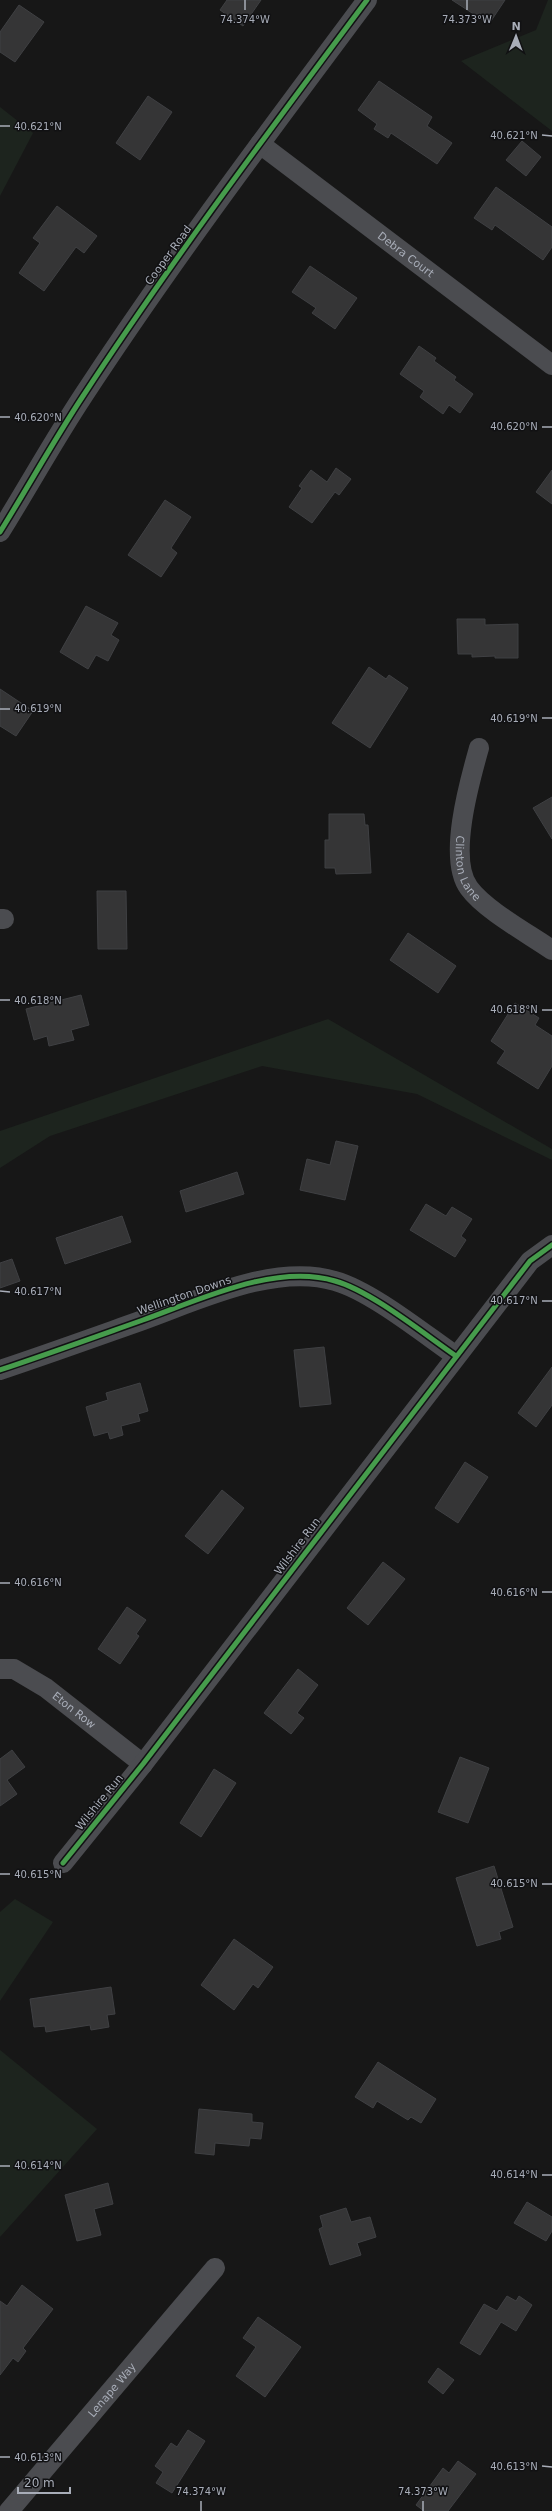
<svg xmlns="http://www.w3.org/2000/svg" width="552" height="2511" viewBox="0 0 552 2511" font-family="'DejaVu Sans',sans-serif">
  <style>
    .green { fill: #1d241e }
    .building { fill: #353536; stroke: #3f4043 }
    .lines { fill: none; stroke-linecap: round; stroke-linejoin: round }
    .street { stroke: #4b4c50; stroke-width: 20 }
    .cycleway-casing { stroke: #111113; stroke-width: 8 }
    .cycleway { stroke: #469c4c; stroke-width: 5 }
    .ticks { fill: none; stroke: #a8adb8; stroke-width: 1.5 }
    .labels { text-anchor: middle; stroke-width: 3; stroke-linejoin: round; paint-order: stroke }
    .street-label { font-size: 11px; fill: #a8adb8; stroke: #111113 }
    .ticks-label { font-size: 10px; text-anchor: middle; fill: #a8adb8; stroke: #111113; stroke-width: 3; stroke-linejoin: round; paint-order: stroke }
  </style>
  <rect width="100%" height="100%" fill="#171717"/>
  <g class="green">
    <path d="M 548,0 L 552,0 L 552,131 L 461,61 L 536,30 Z"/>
    <path d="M 0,107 L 33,133 L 0,196 Z"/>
    <path d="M 328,1019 L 552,1149 L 552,1160 L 417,1094 L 262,1066 L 50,1136 L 0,1168 L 0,1131 Z"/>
    <path d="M 15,1899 L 53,1922 L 0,2001 L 0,1912 Z"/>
    <path d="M 0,2050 L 97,2129 L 0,2237 Z"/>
  </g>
  <g class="building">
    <path d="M 227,0 L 261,0 L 243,26 L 220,10 Z"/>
    <path d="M 452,0 L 505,0 L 489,24 Z"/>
    <path d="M 19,5 L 44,22 L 15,62 L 0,52 L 0,32 Z"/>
    <path d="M 379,81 L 432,117 L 427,126 L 452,143 L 437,164 L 391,133 L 388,138 L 374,129 L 377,124 L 358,110 Z"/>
    <path d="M 148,96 L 172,112 L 140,160 L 116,143 Z"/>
    <path d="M 522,141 L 541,157 L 526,176 L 506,160 Z"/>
    <path d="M 496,187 L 552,227 L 552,247 L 543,260 L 495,225 L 492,230 L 474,218 Z"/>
    <path d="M 57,206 L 97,236 L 84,253 L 76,247 L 44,291 L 19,273 L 40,243 L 33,238 Z"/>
    <path d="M 310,266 L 357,298 L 335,329 L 312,313 L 316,308 L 292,292 Z"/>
    <path d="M 419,346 L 436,358 L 434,361 L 456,377 L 454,380 L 473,394 L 460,413 L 449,405 L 443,414 L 420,397 L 424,391 L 400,374 Z"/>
    <path d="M 336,468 L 351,479 L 339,495 L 335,492 L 312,523 L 289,507 L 302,488 L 299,486 L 311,470 L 327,482 Z"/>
    <path d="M 552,470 L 552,504 L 536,492 Z"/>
    <path d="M 165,500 L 191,517 L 171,548 L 177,553 L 161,577 L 128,555 Z"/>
    <path d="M 86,606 L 118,623 L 111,635 L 119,640 L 108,661 L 96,655 L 88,669 L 60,652 Z"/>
    <path d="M 457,619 L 485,619 L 485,625 L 518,624 L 518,658 L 495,658 L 495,656 L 472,657 L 472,654 L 458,654 Z"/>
    <path d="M 369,667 L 386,679 L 389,675 L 408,688 L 370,748 L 332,723 Z"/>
    <path d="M 0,689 L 33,711 L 16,736 L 0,726 Z"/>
    <path d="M 552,797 L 552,839 L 533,808 Z"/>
    <path d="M 329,814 L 364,814 L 365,825 L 368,825 L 371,873 L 336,874 L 335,868 L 325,868 L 325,840 L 329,840 Z"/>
    <path d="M 97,891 L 126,891 L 127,949 L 98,949 Z"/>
    <path d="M 408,933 L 456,966 L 438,993 L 390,960 Z"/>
    <path d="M 81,995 L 89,1025 L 71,1030 L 74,1040 L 49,1046 L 47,1036 L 34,1040 L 26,1009 Z"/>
    <path d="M 515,1003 L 539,1018 L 535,1025 L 552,1036 L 552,1066 L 538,1089 L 497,1063 L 505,1051 L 491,1041 Z"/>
    <path d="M 336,1141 L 358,1146 L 345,1200 L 300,1190 L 307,1159 L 330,1165 Z"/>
    <path d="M 237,1172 L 244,1194 L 186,1212 L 180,1191 Z"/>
    <path d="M 426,1204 L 446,1216 L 452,1207 L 472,1219 L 461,1236 L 466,1240 L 455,1257 L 410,1230 Z"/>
    <path d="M 122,1216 L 131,1242 L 65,1264 L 56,1238 Z"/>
    <path d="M 12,1259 L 20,1281 L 0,1288 L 0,1263 Z"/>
    <path d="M 324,1347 L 331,1404 L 300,1407 L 294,1350 Z"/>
    <path d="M 552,1367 L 552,1405 L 536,1427 L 518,1413 Z"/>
    <path d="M 140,1383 L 148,1411 L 138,1414 L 140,1421 L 121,1426 L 123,1435 L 110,1439 L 108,1432 L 94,1436 L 86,1407 L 108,1400 L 106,1393 Z"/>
    <path d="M 465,1462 L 488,1477 L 458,1523 L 435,1508 Z"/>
    <path d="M 222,1490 L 244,1508 L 208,1554 L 185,1536 Z"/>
    <path d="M 383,1562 L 405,1579 L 368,1625 L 347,1608 Z"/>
    <path d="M 127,1607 L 146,1620 L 136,1634 L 139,1636 L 120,1664 L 98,1649 Z"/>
    <path d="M 298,1669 L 318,1685 L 297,1713 L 304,1718 L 291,1734 L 264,1713 Z"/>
    <path d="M 12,1750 L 25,1767 L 7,1780 L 17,1794 L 0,1806 L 0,1759 Z"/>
    <path d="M 460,1757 L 489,1768 L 468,1823 L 438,1812 Z"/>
    <path d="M 214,1769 L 236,1783 L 201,1837 L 180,1823 Z"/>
    <path d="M 494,1866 L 513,1927 L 499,1932 L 501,1939 L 477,1946 L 456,1878 Z"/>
    <path d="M 234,1939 L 273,1967 L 258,1988 L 253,1984 L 234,2010 L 201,1985 Z"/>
    <path d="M 111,1987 L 115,2014 L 107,2015 L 109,2027 L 91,2030 L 90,2025 L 46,2032 L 45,2026 L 34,2027 L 30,1999 Z"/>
    <path d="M 378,2062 L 436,2099 L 421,2123 L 411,2117 L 408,2120 L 377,2101 L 373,2108 L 355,2097 Z"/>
    <path d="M 199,2109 L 252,2114 L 252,2122 L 263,2123 L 261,2139 L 250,2138 L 249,2146 L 215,2143 L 214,2155 L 195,2153 Z"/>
    <path d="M 108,2183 L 113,2204 L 94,2209 L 101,2235 L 77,2241 L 65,2195 Z"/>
    <path d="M 527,2202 L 552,2217 L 552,2231 L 546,2241 L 514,2223 Z"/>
    <path d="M 346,2208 L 351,2222 L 370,2217 L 376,2237 L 357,2243 L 361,2255 L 330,2265 L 319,2229 L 323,2227 L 320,2216 Z"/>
    <path d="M 22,2285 L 53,2309 L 23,2348 L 26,2351 L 18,2362 L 13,2358 L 0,2375 L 0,2301 L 7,2306 Z"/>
    <path d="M 507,2296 L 516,2301 L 519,2296 L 532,2305 L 516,2331 L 501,2322 L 480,2355 L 460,2343 L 484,2304 L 497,2311 Z"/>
    <path d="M 258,2317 L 301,2347 L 265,2397 L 236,2376 L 256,2347 L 243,2338 Z"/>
    <path d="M 438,2368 L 454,2380 L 443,2394 L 428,2382 Z"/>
    <path d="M 188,2430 L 205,2441 L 172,2493 L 156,2483 L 163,2472 L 155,2466 L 171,2443 L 177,2447 Z"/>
    <path d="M 458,2461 L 476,2474 L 448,2511 L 424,2511 L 416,2505 L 443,2468 L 449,2473 Z"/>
  </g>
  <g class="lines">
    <g class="street">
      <path id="s1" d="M 260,144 L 552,365"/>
      <path d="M 0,532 C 28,487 54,440 83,396 C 172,260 270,130 367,0"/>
      <path id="s2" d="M 479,748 C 470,780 447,859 469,888 C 485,910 529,934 552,950"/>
      <path d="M 0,919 L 4,919"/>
      <path d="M 0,1370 C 48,1354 95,1337 143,1320 C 199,1300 275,1263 335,1281 C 371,1291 424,1334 456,1356"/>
      <path id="s3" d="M 0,1669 L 14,1669 L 46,1688 L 143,1764"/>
      <path d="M 63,1863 L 143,1764 L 530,1261 L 552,1245"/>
      <path id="s4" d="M 9,2511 L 215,2268"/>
    </g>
    <g class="cycleway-casing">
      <g id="cycleway">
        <path d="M 0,532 C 28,487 54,440 83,396 C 172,260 270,130 367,0"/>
        <path d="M 0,1370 C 48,1354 95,1337 143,1320 C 199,1300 275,1263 335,1281 C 371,1291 424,1334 456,1356"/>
        <path d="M 63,1863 L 143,1764 L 530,1261 L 552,1245"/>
      </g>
    </g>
    <use href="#cycleway" class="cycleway"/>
  </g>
  <path class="ticks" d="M 245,10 L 245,0M 467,10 L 467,0M 0,126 L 10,126M 542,135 L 552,136M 0,417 L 10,417M 542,427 L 552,427M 0,709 L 10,709M 542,718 L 552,718M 0,1000 L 10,1000M 542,1010 L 552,1010M 0,1291 L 10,1292M 542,1301 L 552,1301M 0,1583 L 10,1583M 542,1592 L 552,1592M 0,1874 L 10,1874M 542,1884 L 552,1884M 0,2166 L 10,2166M 542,2175 L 552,2175M 0,2457 L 10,2457M 542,2466 L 552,2467M 201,2511 L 201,2501M 423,2511 L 423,2501"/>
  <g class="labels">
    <g class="street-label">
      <text dy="4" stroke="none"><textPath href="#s1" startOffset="183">Debra Court</textPath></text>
      <text transform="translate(168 255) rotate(-54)" y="4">Cooper Road</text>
      <text dy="4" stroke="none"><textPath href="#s2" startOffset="124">Clinton Lane</textPath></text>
      <text transform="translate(184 1295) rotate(-19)" y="4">Wellington Downs</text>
      <text transform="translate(297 1546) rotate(-53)" y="4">Wilshire Run</text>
      <text dy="4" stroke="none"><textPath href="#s3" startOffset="87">Eton Row</textPath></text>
      <text transform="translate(99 1802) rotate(-51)" y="4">Wilshire Run</text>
      <text dy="4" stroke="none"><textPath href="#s4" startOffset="159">Lenape Way</textPath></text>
    </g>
  </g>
  <g class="ticks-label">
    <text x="245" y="23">74.374°W</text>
    <text x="467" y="23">74.373°W</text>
    <text x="38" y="130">40.621°N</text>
    <text x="514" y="139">40.621°N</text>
    <text x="38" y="421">40.620°N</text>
    <text x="514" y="430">40.620°N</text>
    <text x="38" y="712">40.619°N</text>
    <text x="514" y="722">40.619°N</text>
    <text x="38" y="1004">40.618°N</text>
    <text x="514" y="1013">40.618°N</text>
    <text x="38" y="1295">40.617°N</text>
    <text x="514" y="1304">40.617°N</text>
    <text x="38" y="1586">40.616°N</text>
    <text x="514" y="1596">40.616°N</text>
    <text x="38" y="1878">40.615°N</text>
    <text x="514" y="1887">40.615°N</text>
    <text x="38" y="2169">40.614°N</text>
    <text x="514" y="2178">40.614°N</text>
    <text x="38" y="2461">40.613°N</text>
    <text x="514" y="2470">40.613°N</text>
    <text x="201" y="2495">74.374°W</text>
    <text x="423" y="2495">74.373°W</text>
  </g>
  <g transform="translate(516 36) rotate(1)" stroke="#111113" stroke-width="3" paint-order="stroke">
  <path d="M0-3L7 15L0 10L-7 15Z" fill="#a8adb8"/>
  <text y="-6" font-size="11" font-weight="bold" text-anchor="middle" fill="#a8adb8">N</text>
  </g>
  <path d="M18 2487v6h52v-6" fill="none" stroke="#a8adb8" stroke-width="2"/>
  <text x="24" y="2487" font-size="12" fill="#a8adb8" stroke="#111113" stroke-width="3" paint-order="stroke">20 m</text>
</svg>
